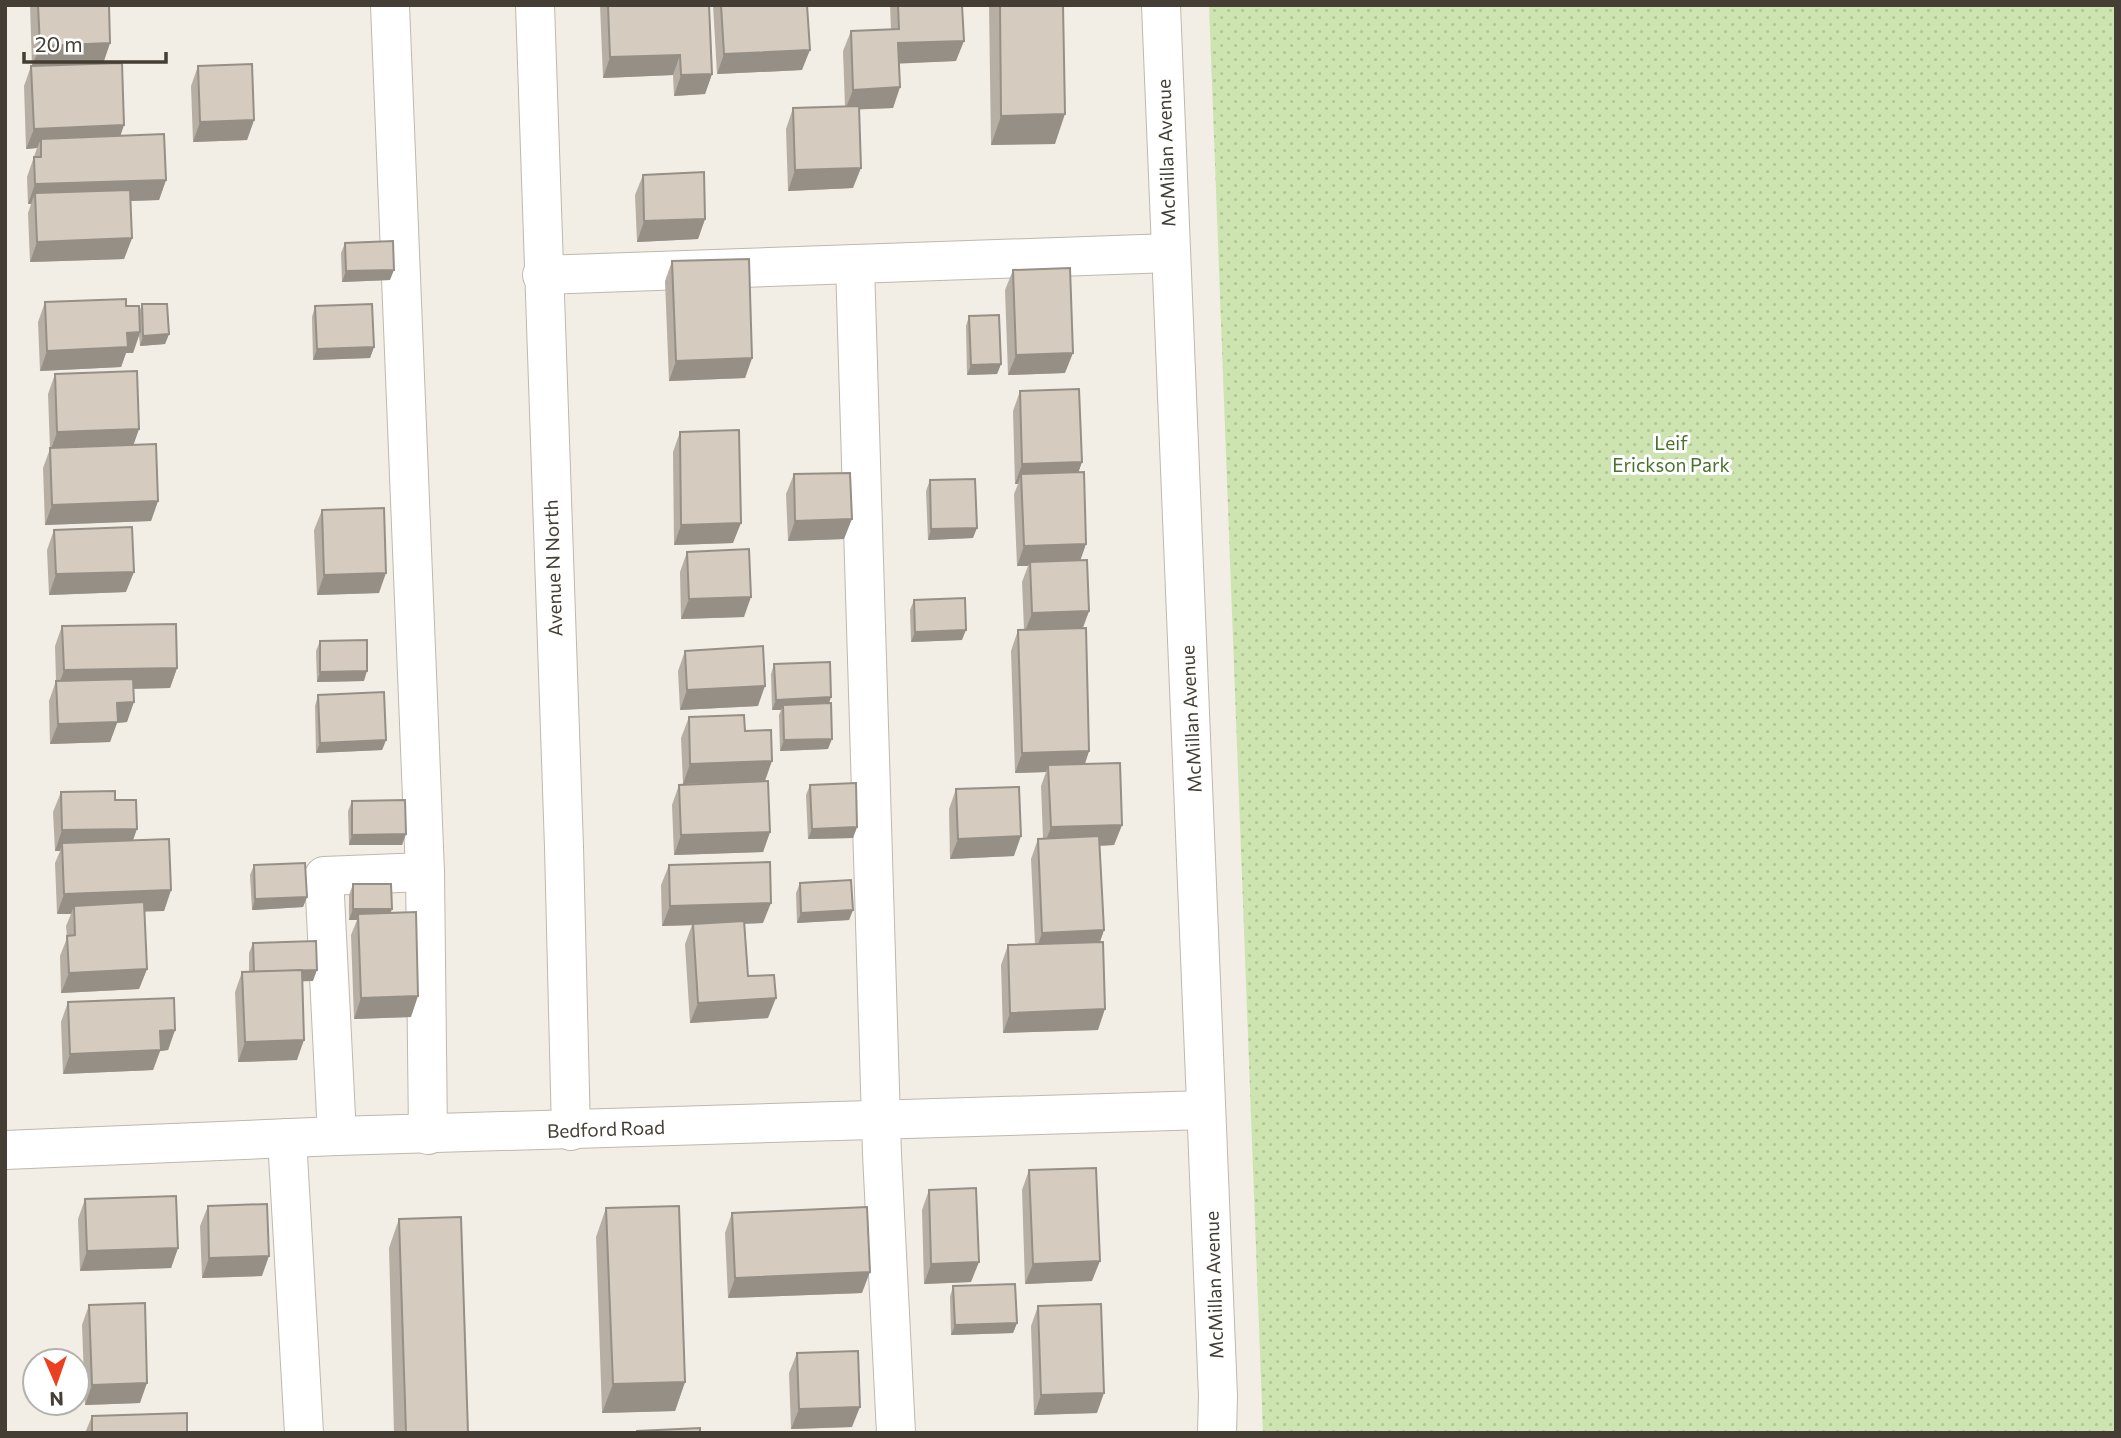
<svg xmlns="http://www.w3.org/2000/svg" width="2121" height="1438" viewBox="0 0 2121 1438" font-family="Commissioner,sans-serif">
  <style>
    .park { fill: url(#park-dots) }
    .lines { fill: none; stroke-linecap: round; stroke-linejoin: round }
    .minor-casing { stroke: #bfb8ac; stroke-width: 40 }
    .minor { stroke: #fff; stroke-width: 38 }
    .wall { fill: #b7afa4 }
    .shaded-wall { fill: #958f86 }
    .building { fill: #d5ccbf; stroke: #958f86; stroke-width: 2 }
    .labels { text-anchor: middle; stroke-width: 6; stroke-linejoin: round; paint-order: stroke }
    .street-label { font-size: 19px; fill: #443e35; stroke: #fff }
    .park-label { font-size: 19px; fill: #47712d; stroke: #fff }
  </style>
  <defs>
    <pattern id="park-dots" width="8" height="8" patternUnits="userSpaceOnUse" patternTransform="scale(1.75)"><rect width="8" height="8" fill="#cde4b0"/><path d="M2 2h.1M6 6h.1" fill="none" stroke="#b1c598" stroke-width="1.8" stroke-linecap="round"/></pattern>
  </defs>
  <rect width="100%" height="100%" fill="#f2eee5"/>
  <path class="park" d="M 1209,5 L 2116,5 L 2116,1433 L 1263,1433 Z"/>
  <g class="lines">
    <g class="minor-casing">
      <g id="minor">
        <path d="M 390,5 L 425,872 L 428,1135"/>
        <path d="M 535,5 L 564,847 L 571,1131"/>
        <path d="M 1161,5 L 1218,1396 L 1217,1433"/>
        <path d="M 855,264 L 882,1154 L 896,1433"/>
        <path d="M 542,275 L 1170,253"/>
        <path d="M 337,1136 L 324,876 L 425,872"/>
        <path d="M 287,1138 L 304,1433"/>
        <path d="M 5,1150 L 337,1136 L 1206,1110"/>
      </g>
    </g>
    <use href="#minor" class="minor"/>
  </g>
  <g class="wall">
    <path d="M 30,5 L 109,5 L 110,43 L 103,63 L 121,136 L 166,180 L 159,200 L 130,201 L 132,238 L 124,259 L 30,262 L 28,213 L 31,204 L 28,204 L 27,177 L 37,148 L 26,149 L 24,86 L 31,66 L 32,66 Z"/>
    <path d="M 600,5 L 709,5 L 712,74 L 705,94 L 674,96 L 673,75 L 603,78 Z"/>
    <path d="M 713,5 L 807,5 L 802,70 L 717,74 Z"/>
    <path d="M 890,5 L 962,5 L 956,61 L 899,63 L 900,87 L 893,108 L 859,109 L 853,188 L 788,191 L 786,129 L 793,108 L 845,107 L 843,51 L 851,31 L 891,30 Z"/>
    <path d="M 989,5 L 1063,5 L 1055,144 L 991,145 Z"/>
    <path d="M 198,66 L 254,120 L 247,140 L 193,142 L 191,86 Z"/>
    <path d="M 643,175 L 705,219 L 698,239 L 637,242 L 635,195 Z"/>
    <path d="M 345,243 L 390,280 L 342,282 L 341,253 Z"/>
    <path d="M 672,261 L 752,358 L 745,378 L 669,381 L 665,281 Z"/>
    <path d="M 1013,270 L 1065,373 L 1008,375 L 1005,290 Z"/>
    <path d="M 45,302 L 126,306 L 140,310 L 142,304 L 169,334 L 165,344 L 140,346 L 139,336 L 133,353 L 126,353 L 121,367 L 40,371 L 38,322 Z"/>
    <path d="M 315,306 L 374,347 L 370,358 L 313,360 L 312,317 Z"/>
    <path d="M 969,316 L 1001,364 L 997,374 L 967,375 L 966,326 Z"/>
    <path d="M 55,374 L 139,429 L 133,445 L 158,501 L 151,521 L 45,525 L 43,468 L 50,449 L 48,394 Z"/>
    <path d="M 1020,391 L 1082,462 L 1078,472 L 1086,544 L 1080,560 L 1089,611 L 1083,628 L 1089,751 L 1085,764 L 1122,825 L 1114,845 L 1100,846 L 1104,930 L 1100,942 L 1098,1030 L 1003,1033 L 1001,965 L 1008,945 L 1035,944 L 1031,859 L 1038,839 L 1043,839 L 1041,786 L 1046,772 L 1015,773 L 1011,651 L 1018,630 L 1024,630 L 1022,582 L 1028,566 L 1017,566 L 1014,494 L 1018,484 L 1015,484 L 1013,411 Z"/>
    <path d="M 680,432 L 733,543 L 674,545 L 673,452 Z"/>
    <path d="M 794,474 L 844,539 L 788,541 L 786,494 Z"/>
    <path d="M 930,480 L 973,538 L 928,540 L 926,491 Z"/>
    <path d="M 322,510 L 379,593 L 317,595 L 314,530 Z"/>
    <path d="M 54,530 L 126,592 L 49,595 L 47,550 Z"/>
    <path d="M 687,552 L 744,617 L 681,619 L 680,572 Z"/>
    <path d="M 914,600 L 962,640 L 911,642 L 910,610 Z"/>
    <path d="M 62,626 L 177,668 L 170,688 L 133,689 L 127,722 L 117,723 L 110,742 L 50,744 L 49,701 L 56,681 L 55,646 Z"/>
    <path d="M 320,641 L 364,681 L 317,682 L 316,651 Z"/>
    <path d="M 685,651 L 758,706 L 680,710 L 678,671 Z"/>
    <path d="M 774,664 L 829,703 L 828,749 L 780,751 L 779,715 L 781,710 L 772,710 L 771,674 Z"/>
    <path d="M 318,695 L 386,740 L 382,750 L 316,753 L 315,706 Z"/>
    <path d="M 689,717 L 745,731 L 765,781 L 683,784 L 681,738 Z"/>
    <path d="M 679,785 L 770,832 L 763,852 L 674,855 L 672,805 Z"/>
    <path d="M 810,785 L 857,827 L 853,838 L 808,839 L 806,795 Z"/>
    <path d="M 956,789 L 1014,856 L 950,859 L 949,809 Z"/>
    <path d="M 61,792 L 115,800 L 133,840 L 171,890 L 164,911 L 144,911 L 147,969 L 139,989 L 61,993 L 60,956 L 67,938 L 66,926 L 71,914 L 57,914 L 55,863 L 60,851 L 55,851 L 53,812 Z"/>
    <path d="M 352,801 L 406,834 L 402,845 L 349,845 L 348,811 Z"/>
    <path d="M 254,865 L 307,897 L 303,907 L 252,910 L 250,875 Z"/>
    <path d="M 669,865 L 763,923 L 745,924 L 748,976 L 768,1018 L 690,1023 L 685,944 L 692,925 L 662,926 L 661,885 Z"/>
    <path d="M 800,883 L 853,910 L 849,920 L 797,923 L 796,893 Z"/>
    <path d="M 353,884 L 392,909 L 390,913 L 411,1017 L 354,1019 L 351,935 L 357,920 L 349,920 L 349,895 Z"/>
    <path d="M 253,943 L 313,981 L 302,981 L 297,1060 L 238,1062 L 235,992 L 242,972 L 249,972 L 249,953 Z"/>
    <path d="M 68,1002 L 175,1030 L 168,1050 L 160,1051 L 153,1070 L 63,1074 L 61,1022 Z"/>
    <path d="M 1029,1170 L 1092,1281 L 1025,1284 L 1022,1190 Z"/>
    <path d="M 929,1190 L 971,1282 L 924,1284 L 922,1210 Z"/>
    <path d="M 85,1199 L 178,1248 L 171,1268 L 80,1271 L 78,1219 Z"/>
    <path d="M 208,1206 L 262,1276 L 202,1278 L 200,1226 Z"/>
    <path d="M 606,1208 L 685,1382 L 675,1411 L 602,1413 L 596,1237 Z"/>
    <path d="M 732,1213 L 862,1293 L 728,1298 L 725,1233 Z"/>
    <path d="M 399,1219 L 468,1433 L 394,1433 L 389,1248 Z"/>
    <path d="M 953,1286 L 1017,1323 L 1013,1333 L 951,1335 L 950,1297 Z"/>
    <path d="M 89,1305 L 140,1403 L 85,1405 L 82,1325 Z"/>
    <path d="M 1038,1306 L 1097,1413 L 1034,1415 L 1031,1326 Z"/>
    <path d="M 797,1353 L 852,1427 L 791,1429 L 789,1373 Z"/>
    <path d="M 92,1416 L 187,1433 L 85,1433 Z"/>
  </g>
  <g class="shaded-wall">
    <path d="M 964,41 L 956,61 L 891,64 L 898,43 Z"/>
    <path d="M 110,43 L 103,64 L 32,66 L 40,46 Z"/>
    <path d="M 810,50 L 802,70 L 717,74 L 724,54 Z"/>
    <path d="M 680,55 L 673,75 L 603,78 L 610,57 Z"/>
    <path d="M 712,74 L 705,94 L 674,96 L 681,75 Z"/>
    <path d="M 900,87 L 893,108 L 845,110 L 853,90 Z"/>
    <path d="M 1065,114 L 1055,144 L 991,145 L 1001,116 Z"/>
    <path d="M 254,120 L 247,140 L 193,142 L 200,122 Z"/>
    <path d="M 124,125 L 117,146 L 41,139 L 37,148 L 26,149 L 34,129 Z"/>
    <path d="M 861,168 L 853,188 L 788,191 L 795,170 Z"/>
    <path d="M 166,180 L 159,200 L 36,204 L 35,193 L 31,204 L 28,204 L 35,184 Z"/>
    <path d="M 705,219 L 698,239 L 637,242 L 644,221 Z"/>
    <path d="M 132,238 L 124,259 L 30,262 L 37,242 Z"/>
    <path d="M 394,270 L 390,280 L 342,282 L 346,271 Z"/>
    <path d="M 140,332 L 133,353 L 126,353 L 121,367 L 40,371 L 47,351 L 127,333 Z"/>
    <path d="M 169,334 L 165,344 L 140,346 L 143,336 Z"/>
    <path d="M 374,347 L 370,358 L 313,360 L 317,349 Z"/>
    <path d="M 1073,353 L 1065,373 L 1008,375 L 1016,355 Z"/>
    <path d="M 752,358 L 745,378 L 669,381 L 676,361 Z"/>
    <path d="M 1001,364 L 997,374 L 967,375 L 971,365 Z"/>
    <path d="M 139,429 L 132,449 L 50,452 L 57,432 Z"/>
    <path d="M 1082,462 L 1075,482 L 1021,474 L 1018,484 L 1015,484 L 1022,464 Z"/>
    <path d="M 158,501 L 151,521 L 45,525 L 52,505 Z"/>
    <path d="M 852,519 L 844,539 L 788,541 L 795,521 Z"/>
    <path d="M 741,523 L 733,543 L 674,545 L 681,525 Z"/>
    <path d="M 977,528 L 973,538 L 928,540 L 931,529 Z"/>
    <path d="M 1086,544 L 1079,564 L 1030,562 L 1028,566 L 1017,566 L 1024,546 Z"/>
    <path d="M 134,572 L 126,592 L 49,595 L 56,574 Z"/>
    <path d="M 386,573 L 379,593 L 317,595 L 324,575 Z"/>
    <path d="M 751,597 L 744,617 L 681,619 L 689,599 Z"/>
    <path d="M 1089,611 L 1081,632 L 1024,634 L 1032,613 Z"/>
    <path d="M 966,630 L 962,640 L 911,642 L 915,632 Z"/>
    <path d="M 177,668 L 170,688 L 57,690 L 64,670 Z"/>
    <path d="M 367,671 L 364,681 L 317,682 L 320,672 Z"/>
    <path d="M 765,686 L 758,706 L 680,710 L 687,690 Z"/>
    <path d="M 831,697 L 828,707 L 783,705 L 781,710 L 772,710 L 776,700 Z"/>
    <path d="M 134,702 L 127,722 L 117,723 L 110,742 L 50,744 L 58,724 L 117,703 Z"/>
    <path d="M 832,739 L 828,749 L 780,751 L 784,740 Z"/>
    <path d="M 386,740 L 382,750 L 316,753 L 320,743 Z"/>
    <path d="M 1089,751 L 1082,772 L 1048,765 L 1046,772 L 1015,773 L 1022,753 Z"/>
    <path d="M 772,761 L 765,781 L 683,784 L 690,764 Z"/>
    <path d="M 1122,825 L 1114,845 L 1043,848 L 1051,827 Z"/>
    <path d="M 857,827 L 853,838 L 808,839 L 812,829 Z"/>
    <path d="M 137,829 L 130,849 L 62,843 L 60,851 L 55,851 L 62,830 Z"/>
    <path d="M 770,832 L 763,852 L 674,855 L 681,835 Z"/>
    <path d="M 406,834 L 402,845 L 349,845 L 352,835 Z"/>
    <path d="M 1021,836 L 1014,856 L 950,859 L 958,839 Z"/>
    <path d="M 171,890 L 164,911 L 74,914 L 74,906 L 71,914 L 57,914 L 64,894 Z"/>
    <path d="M 307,897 L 303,907 L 252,910 L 255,899 Z"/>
    <path d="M 771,903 L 763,923 L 662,926 L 670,906 Z"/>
    <path d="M 353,909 L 392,909 L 388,919 L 358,914 L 357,920 L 349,920 Z"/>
    <path d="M 853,910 L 849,920 L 797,923 L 801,913 Z"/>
    <path d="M 1104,930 L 1097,950 L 1035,953 L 1042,933 Z"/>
    <path d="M 147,969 L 139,989 L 61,993 L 69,973 Z"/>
    <path d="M 317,970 L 313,981 L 250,983 L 254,973 Z"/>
    <path d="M 418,996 L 411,1017 L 354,1019 L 361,998 Z"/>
    <path d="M 776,998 L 768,1018 L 690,1023 L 698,1003 Z"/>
    <path d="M 1105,1009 L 1098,1030 L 1003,1033 L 1010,1013 Z"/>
    <path d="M 175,1030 L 168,1050 L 160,1051 L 153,1070 L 63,1074 L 70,1054 L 160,1031 Z"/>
    <path d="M 304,1040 L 297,1060 L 238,1062 L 245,1042 Z"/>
    <path d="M 178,1248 L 171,1268 L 80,1271 L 87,1251 Z"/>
    <path d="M 269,1256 L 262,1276 L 202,1278 L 209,1258 Z"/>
    <path d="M 1100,1261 L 1092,1281 L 1025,1284 L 1033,1264 Z"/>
    <path d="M 979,1262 L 971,1282 L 924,1284 L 931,1264 Z"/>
    <path d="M 870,1272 L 862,1293 L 728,1298 L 735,1278 Z"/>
    <path d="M 1017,1323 L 1013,1333 L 951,1335 L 955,1325 Z"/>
    <path d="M 685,1382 L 675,1411 L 602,1413 L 613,1384 Z"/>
    <path d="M 147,1383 L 140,1403 L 85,1405 L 92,1385 Z"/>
    <path d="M 1104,1393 L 1097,1413 L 1034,1415 L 1041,1395 Z"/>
    <path d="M 860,1407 L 852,1427 L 791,1429 L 799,1409 Z"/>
  </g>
  <g class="building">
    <path d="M 38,5 L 109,5 L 110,43 L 40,46 Z"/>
    <path d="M 608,5 L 709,5 L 712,74 L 681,75 L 680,55 L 610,57 Z"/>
    <path d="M 721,5 L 807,5 L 810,50 L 724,54 Z"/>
    <path d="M 898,5 L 962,5 L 964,41 L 898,43 L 900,87 L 853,90 L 851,31 L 899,29 Z"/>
    <path d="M 1000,5 L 1063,5 L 1065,114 L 1001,116 Z"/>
    <path d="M 122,63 L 124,125 L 34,129 L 31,66 Z"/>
    <path d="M 252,64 L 254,120 L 200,122 L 198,66 Z"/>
    <path d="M 859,106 L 861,168 L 795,170 L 793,108 Z"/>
    <path d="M 164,134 L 166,180 L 35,184 L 34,157 L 41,157 L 41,139 Z"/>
    <path d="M 704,172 L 705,219 L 644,221 L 643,175 Z"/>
    <path d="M 130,190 L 132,238 L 37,242 L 35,193 Z"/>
    <path d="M 393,241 L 394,270 L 346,271 L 345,243 Z"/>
    <path d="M 749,259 L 752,358 L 676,361 L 672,261 Z"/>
    <path d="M 1070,268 L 1073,353 L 1016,355 L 1013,270 Z"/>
    <path d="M 126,299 L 126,306 L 139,306 L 140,332 L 127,333 L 128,347 L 47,351 L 45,302 Z"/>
    <path d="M 142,304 L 167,304 L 169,334 L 143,336 Z"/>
    <path d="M 372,304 L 374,347 L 317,349 L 315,306 Z"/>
    <path d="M 999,315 L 1001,364 L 971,365 L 969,316 Z"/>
    <path d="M 137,371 L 139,429 L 57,432 L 55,374 Z"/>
    <path d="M 1079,389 L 1082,462 L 1022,464 L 1020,391 Z"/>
    <path d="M 739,430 L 741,523 L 681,525 L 680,432 Z"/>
    <path d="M 156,444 L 158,501 L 52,505 L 50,448 Z"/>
    <path d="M 1084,472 L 1086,544 L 1024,546 L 1021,474 Z"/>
    <path d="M 850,473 L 852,519 L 795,521 L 794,474 Z"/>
    <path d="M 975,479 L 977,528 L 931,529 L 930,480 Z"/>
    <path d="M 384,508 L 386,573 L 324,575 L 322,510 Z"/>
    <path d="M 132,527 L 134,572 L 56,574 L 54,530 Z"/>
    <path d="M 749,549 L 751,597 L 689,599 L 687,552 Z"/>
    <path d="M 1087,560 L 1089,611 L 1032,613 L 1030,562 Z"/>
    <path d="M 965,598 L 966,630 L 915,632 L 914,600 Z"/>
    <path d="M 176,624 L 177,668 L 64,670 L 62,626 Z"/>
    <path d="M 1086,628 L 1089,751 L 1022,753 L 1018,630 Z"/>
    <path d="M 367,640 L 367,671 L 320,672 L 320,641 Z"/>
    <path d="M 763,646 L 765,686 L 687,690 L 685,651 Z"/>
    <path d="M 830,662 L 831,697 L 776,700 L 774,664 Z"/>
    <path d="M 133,679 L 134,702 L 117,703 L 118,722 L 58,724 L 56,681 Z"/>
    <path d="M 384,692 L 386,740 L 320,743 L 318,695 Z"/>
    <path d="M 831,703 L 832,739 L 784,740 L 783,705 Z"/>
    <path d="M 744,715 L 745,731 L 771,730 L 772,761 L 690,764 L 689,717 Z"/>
    <path d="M 1120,763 L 1122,825 L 1051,827 L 1048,765 Z"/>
    <path d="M 768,781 L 770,832 L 681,835 L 679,785 Z"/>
    <path d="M 856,783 L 857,827 L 812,829 L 810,785 Z"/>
    <path d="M 1019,787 L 1021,836 L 958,839 L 956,789 Z"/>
    <path d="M 115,791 L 115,800 L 136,800 L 137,829 L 62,830 L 61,792 Z"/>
    <path d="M 405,800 L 406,834 L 352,835 L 352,801 Z"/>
    <path d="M 1099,836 L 1104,930 L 1042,933 L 1038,839 Z"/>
    <path d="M 169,839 L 171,890 L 64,894 L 62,843 Z"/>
    <path d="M 770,862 L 771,903 L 670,906 L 669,865 Z"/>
    <path d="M 305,863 L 307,897 L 255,899 L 254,865 Z"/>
    <path d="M 851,880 L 853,910 L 801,913 L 800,883 Z"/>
    <path d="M 353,884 L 391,884 L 392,909 L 353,909 Z"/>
    <path d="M 144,902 L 147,969 L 69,973 L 67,936 L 75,935 L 74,906 Z"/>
    <path d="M 416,912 L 418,996 L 361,998 L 358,914 Z"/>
    <path d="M 744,921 L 748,976 L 774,975 L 776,998 L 698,1003 L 693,924 Z"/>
    <path d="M 316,941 L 317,970 L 254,972 L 253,943 Z"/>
    <path d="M 1103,942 L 1105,1009 L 1010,1013 L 1008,945 Z"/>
    <path d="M 302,970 L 304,1040 L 245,1042 L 242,972 Z"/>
    <path d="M 174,998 L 175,1030 L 160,1031 L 161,1050 L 70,1054 L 68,1002 Z"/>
    <path d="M 1096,1168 L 1100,1261 L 1033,1264 L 1029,1170 Z"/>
    <path d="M 976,1188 L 979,1262 L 931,1264 L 929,1190 Z"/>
    <path d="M 176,1196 L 178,1248 L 87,1251 L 85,1199 Z"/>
    <path d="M 267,1204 L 269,1256 L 209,1258 L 208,1206 Z"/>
    <path d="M 679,1206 L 685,1382 L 613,1384 L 606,1208 Z"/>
    <path d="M 867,1207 L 870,1272 L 735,1278 L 732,1213 Z"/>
    <path d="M 461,1217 L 468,1433 L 406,1433 L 399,1219 Z"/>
    <path d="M 1015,1284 L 1017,1323 L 955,1325 L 953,1286 Z"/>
    <path d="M 145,1303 L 147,1383 L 92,1385 L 89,1305 Z"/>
    <path d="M 1101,1304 L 1104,1393 L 1041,1395 L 1038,1306 Z"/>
    <path d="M 858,1351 L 860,1407 L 799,1409 L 797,1353 Z"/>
    <path d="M 187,1413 L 187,1433 L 92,1433 L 92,1416 Z"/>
    <path d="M 700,1428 L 700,1433 L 637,1433 L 637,1431 Z"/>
  </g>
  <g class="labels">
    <g class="street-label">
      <text transform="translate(1166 153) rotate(-92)" y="7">McMillan Avenue</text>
      <text transform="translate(553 568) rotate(-92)" y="7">Avenue N North</text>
      <text transform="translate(1191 719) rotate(-93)" y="7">McMillan Avenue</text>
      <text transform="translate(606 1129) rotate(-2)" y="7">Bedford Road</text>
      <text transform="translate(1214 1285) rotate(-92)" y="7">McMillan Avenue</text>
    </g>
    <g class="park-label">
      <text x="1671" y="450">Leif<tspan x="1671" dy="22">Erickson Park</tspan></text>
    </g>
  </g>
  <rect width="2121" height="1438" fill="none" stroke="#443e35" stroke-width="14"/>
  <g transform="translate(56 1382) rotate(178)"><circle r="33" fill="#ffffff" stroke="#b4b2ae" stroke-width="2"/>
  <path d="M0-5L12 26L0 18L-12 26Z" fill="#ec4022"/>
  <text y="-10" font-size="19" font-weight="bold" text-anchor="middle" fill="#443e35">N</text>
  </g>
  <path d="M24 52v10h142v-10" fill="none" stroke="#443e35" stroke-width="3.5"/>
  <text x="35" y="52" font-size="21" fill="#443e35" stroke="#ffffff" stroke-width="5" paint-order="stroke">20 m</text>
</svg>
